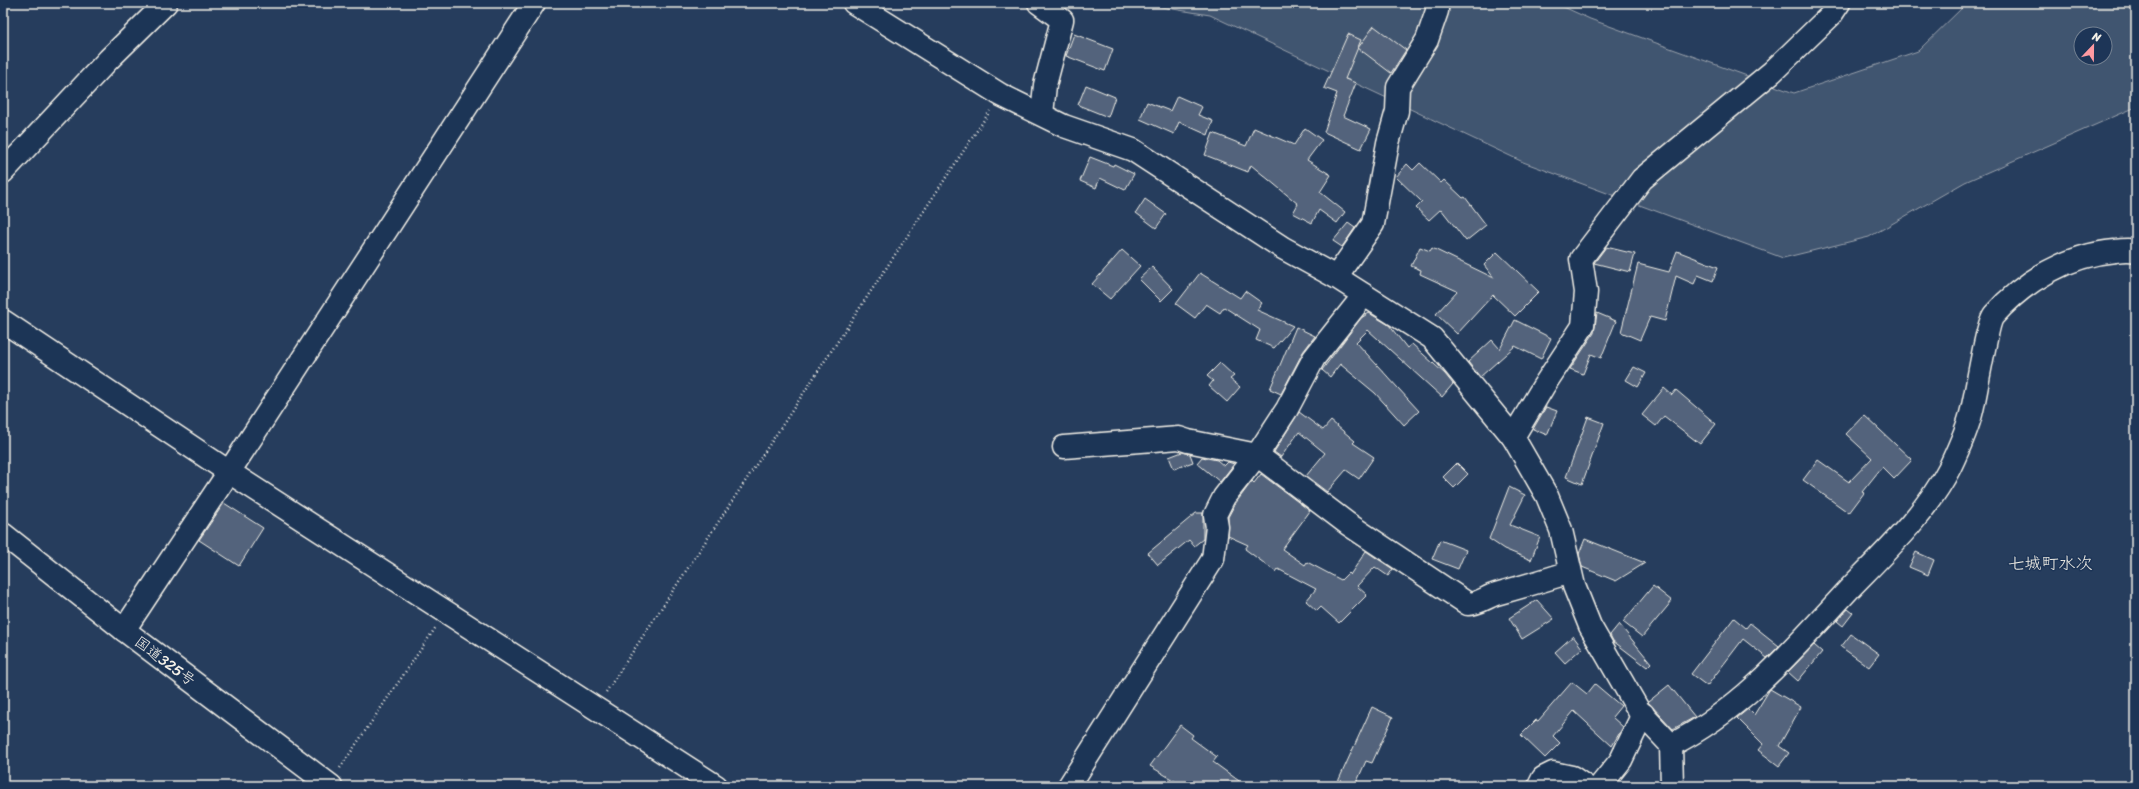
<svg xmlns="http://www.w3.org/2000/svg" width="2139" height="789" viewBox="0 0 2139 789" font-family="Sriracha,'Klee One',sans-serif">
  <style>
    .green { fill: #40546f; stroke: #9aa2ac; fill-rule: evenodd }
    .building { fill: #52647b; stroke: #f4f1e8 }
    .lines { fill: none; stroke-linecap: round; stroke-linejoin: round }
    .minor-casing { stroke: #f4f1e8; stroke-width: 25 }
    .highway-casing { stroke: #f4f1e8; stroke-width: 25 }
    .path { stroke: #f4f1e8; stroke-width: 2.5; stroke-dasharray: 1 3; stroke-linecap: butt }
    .minor { stroke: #1d3557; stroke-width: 22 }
    .highway { stroke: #1d3557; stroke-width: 22 }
    .labels { text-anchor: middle; stroke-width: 3; stroke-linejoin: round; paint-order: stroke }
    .street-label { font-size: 15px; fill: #f4f1e8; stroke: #1d3557 }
    .quarter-label { font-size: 17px; fill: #f4f1e8; stroke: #1d3557 }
  </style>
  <rect width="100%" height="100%" fill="#263d5d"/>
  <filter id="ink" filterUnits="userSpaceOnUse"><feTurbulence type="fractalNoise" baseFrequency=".025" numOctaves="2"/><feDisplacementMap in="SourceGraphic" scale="8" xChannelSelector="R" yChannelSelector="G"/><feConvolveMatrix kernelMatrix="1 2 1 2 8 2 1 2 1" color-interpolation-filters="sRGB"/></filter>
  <g filter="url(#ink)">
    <path class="green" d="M 1136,3 L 1555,3 L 1590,19 L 1794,93 L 1918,51 L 1967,3 L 2136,3 L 2136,107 L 1965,182 L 1869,237 L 1783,258 L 1523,162 L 1210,15 ZM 2081,34 L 2105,34 L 2105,58 L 2081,58 Z"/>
    <g class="building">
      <path d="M 1374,26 L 1406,50 L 1391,73 L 1358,48 Z"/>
      <path d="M 1074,34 L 1113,49 L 1105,71 L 1066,56 Z"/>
      <path d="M 1348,34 L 1361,40 L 1345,79 L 1356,83 L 1343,116 L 1371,129 L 1361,149 L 1324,132 L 1337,93 L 1324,88 Z"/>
      <path d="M 1086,85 L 1115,97 L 1108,117 L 1078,105 Z"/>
      <path d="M 1177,96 L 1202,107 L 1198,115 L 1213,121 L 1208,135 L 1179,122 L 1174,134 L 1140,119 L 1147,102 L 1170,111 Z"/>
      <path d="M 1254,128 L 1294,145 L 1305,128 L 1322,140 L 1307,160 L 1331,175 L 1320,192 L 1345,212 L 1337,223 L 1319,210 L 1312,223 L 1293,213 L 1298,204 L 1251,165 L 1248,172 L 1205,155 L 1213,133 L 1246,146 Z"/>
      <path d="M 1090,157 L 1113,166 L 1114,164 L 1134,174 L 1125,190 L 1100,178 L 1096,188 L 1080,181 Z"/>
      <path d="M 1420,163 L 1441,183 L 1444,180 L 1463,198 L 1465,197 L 1486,225 L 1466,241 L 1441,209 L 1429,220 L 1416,208 L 1422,202 L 1396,177 L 1407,164 L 1413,170 Z"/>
      <path d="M 1145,199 L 1166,214 L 1156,228 L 1136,213 Z"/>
      <path d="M 1348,223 L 1355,228 L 1342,247 L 1333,241 Z"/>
      <path d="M 1420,247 L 1430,251 L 1432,248 L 1494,278 L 1484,265 L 1497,252 L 1539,292 L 1515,316 L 1493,295 L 1457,334 L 1436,314 L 1457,291 L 1420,274 L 1421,270 L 1411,266 Z"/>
      <path d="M 1606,247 L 1635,254 L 1630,272 L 1594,263 Z"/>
      <path d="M 1122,250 L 1140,266 L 1110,299 L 1092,284 Z"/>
      <path d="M 1677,251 L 1718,267 L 1713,281 L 1698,275 L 1694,284 L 1676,276 L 1665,321 L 1650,317 L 1640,340 L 1621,332 L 1638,264 L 1669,272 Z"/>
      <path d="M 1152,267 L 1173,289 L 1161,301 L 1139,279 Z"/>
      <path d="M 1200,273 L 1240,298 L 1245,291 L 1262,303 L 1257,310 L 1293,326 L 1274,348 L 1256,340 L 1260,330 L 1224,307 L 1220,313 L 1206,304 L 1195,318 L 1176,304 Z"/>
      <path d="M 1369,313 L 1389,325 L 1407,348 L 1412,344 L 1445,374 L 1453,384 L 1442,397 L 1368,330 L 1356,342 L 1419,411 L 1404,425 L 1375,393 L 1340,364 L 1330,377 L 1322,370 L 1361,318 Z"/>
      <path d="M 1597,313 L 1616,321 L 1601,358 L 1591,354 L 1583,374 L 1570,369 L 1594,333 Z"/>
      <path d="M 1515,320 L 1551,338 L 1541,359 L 1515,346 L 1480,377 L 1468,362 L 1492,340 L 1500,349 Z"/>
      <path d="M 1296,327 L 1315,336 L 1303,352 L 1281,394 L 1270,389 Z"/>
      <path d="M 1220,363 L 1234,376 L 1230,379 L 1240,387 L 1227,402 L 1209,386 L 1213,381 L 1207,376 Z"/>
      <path d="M 1634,367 L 1646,373 L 1638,387 L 1626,380 Z"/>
      <path d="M 1664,388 L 1672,395 L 1676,390 L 1716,424 L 1700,444 L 1664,416 L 1656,426 L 1642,415 Z"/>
      <path d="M 1546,407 L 1557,411 L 1547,435 L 1533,429 Z"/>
      <path d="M 1299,412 L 1323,430 L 1331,421 L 1355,441 L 1353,443 L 1374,457 L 1359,479 L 1346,470 L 1327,492 L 1306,476 L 1325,453 L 1299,432 L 1281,457 L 1274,452 Z"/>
      <path d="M 1864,415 L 1912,460 L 1894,479 L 1882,467 L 1862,492 L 1864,493 L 1849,513 L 1803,480 L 1818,460 L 1849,482 L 1872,458 L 1846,434 Z"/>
      <path d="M 1588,417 L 1604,423 L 1582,484 L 1566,477 Z"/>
      <path d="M 1182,452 L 1190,454 L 1193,462 L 1174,469 L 1169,457 Z"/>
      <path d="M 1202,457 L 1217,460 L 1224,466 L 1228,462 L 1234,464 L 1220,482 L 1197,463 Z"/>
      <path d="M 1457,463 L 1468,474 L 1454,488 L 1443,477 Z"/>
      <path d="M 1261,474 L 1310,511 L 1282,549 L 1305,565 L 1307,562 L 1341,580 L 1348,573 L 1350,575 L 1366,551 L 1393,569 L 1388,576 L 1375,567 L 1357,586 L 1367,595 L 1339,623 L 1321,607 L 1317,611 L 1306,601 L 1316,589 L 1278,569 L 1276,572 L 1245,549 L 1248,545 L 1228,536 L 1228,517 L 1235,504 L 1252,481 L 1254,483 Z"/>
      <path d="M 1509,487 L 1525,495 L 1510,525 L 1540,537 L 1531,560 L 1504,549 L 1489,539 Z"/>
      <path d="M 224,503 L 263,528 L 239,566 L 199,540 Z"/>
      <path d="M 1196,513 L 1203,513 L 1203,539 L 1194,546 L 1189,540 L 1158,565 L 1148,553 Z"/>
      <path d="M 1585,539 L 1645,563 L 1616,581 L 1582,567 L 1579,554 Z"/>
      <path d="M 1440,540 L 1466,550 L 1458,569 L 1432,559 Z"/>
      <path d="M 1916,552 L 1934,560 L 1928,575 L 1909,567 Z"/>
      <path d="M 1653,586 L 1672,601 L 1642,637 L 1623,622 Z"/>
      <path d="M 1537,600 L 1554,619 L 1522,639 L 1509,618 Z"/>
      <path d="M 1848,609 L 1853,613 L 1843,626 L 1837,621 Z"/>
      <path d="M 1734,618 L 1746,628 L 1750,623 L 1779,646 L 1767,658 L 1743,639 L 1707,686 L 1691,674 Z"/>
      <path d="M 1619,624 L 1651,663 L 1647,667 L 1613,641 L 1610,635 Z"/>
      <path d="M 1851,634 L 1879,654 L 1869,667 L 1841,647 Z"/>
      <path d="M 1573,636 L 1582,648 L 1565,663 L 1555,652 Z"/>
      <path d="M 1814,645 L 1822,652 L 1798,681 L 1788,672 Z"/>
      <path d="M 1572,682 L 1587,694 L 1595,684 L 1621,706 L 1612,717 L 1623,727 L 1612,746 L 1574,711 L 1553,736 L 1560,743 L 1545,758 L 1521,735 L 1536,720 L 1538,721 Z"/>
      <path d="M 1669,685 L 1695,717 L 1673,729 L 1648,702 Z"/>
      <path d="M 1770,689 L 1801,707 L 1779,746 L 1789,753 L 1779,766 L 1758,750 L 1763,744 L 1737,718 L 1748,709 L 1754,715 Z"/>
      <path d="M 1372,707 L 1393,717 L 1372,763 L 1366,761 L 1355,786 L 1336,786 Z"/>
      <path d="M 1180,725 L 1193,735 L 1191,738 L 1217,757 L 1213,762 L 1246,786 L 1183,786 L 1150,766 Z"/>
    </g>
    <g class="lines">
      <g class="minor-casing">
        <g id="minor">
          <path d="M 854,3 L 1001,95 L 1064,126 L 1133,150 L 1283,248 L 1336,277 L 1432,338 L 1513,437 L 1547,496 L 1561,530 L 1574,586 L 1590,626 L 1639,711 L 1671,745 L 1672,786"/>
          <path d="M 1039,3 L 1062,20 L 1045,85 L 1042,114"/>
          <path d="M 3,172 L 109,59 L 166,3"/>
          <path d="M 1336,277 L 1373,224 L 1388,143 L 1397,111 L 1398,87 L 1427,40 L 1437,11 L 1437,3"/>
          <path d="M 3,321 L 229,472 L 716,786"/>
          <path d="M 1513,437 L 1543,387 L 1583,326 L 1586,292 L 1581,259 L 1642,179 L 1772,72 L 1831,15 L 1839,3"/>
          <path d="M 1064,447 L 1179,438 L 1188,441 L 1257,455 L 1348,524 L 1468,604 C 1479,604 1486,597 1496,594 C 1521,587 1546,580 1570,572"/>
          <path d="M 124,630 L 229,472 L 534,3"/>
          <path d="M 1671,745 C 1744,709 1797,645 1852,586 C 1886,551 1928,511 1950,467 C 1958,450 1968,428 1972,410 C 1976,395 1987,322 1994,315 C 2024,281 2068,255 2115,251 C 2122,250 2129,249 2136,251"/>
          <path d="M 1069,786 L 1213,559 L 1217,527 L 1215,515 L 1224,497 L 1257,455 L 1287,409 L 1314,358 L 1364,295"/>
          <path d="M 1539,786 L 1543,778 L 1553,773 L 1572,777 L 1585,786"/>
          <path d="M 1600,786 L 1621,760 L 1643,714"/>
        </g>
      </g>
      <g class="highway-casing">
        <path id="highway" d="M 3,534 L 124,630 L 331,786"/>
      </g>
      <g class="path">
        <path d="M 606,692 L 990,111"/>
        <path d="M 340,768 L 436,627"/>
      </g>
      <use href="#minor" class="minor"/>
      <use href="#highway" class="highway"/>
    </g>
  </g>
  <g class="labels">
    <g class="street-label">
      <text transform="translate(165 661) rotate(37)" y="5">国道325号</text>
    </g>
    <g class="quarter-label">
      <text x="2050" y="569">七城町水次</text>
    </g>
  </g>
  <rect width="2139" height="789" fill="none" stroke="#1d3557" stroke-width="16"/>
  <rect x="8" y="8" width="2123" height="773" fill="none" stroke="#f4f1e8" stroke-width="1.5" filter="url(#ink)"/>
  <g transform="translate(2093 46) rotate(22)"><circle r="19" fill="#1d3557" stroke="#738091"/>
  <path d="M0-3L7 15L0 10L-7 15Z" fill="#ff9aa2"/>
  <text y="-6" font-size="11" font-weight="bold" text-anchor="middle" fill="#f4f1e8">N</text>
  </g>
</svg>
